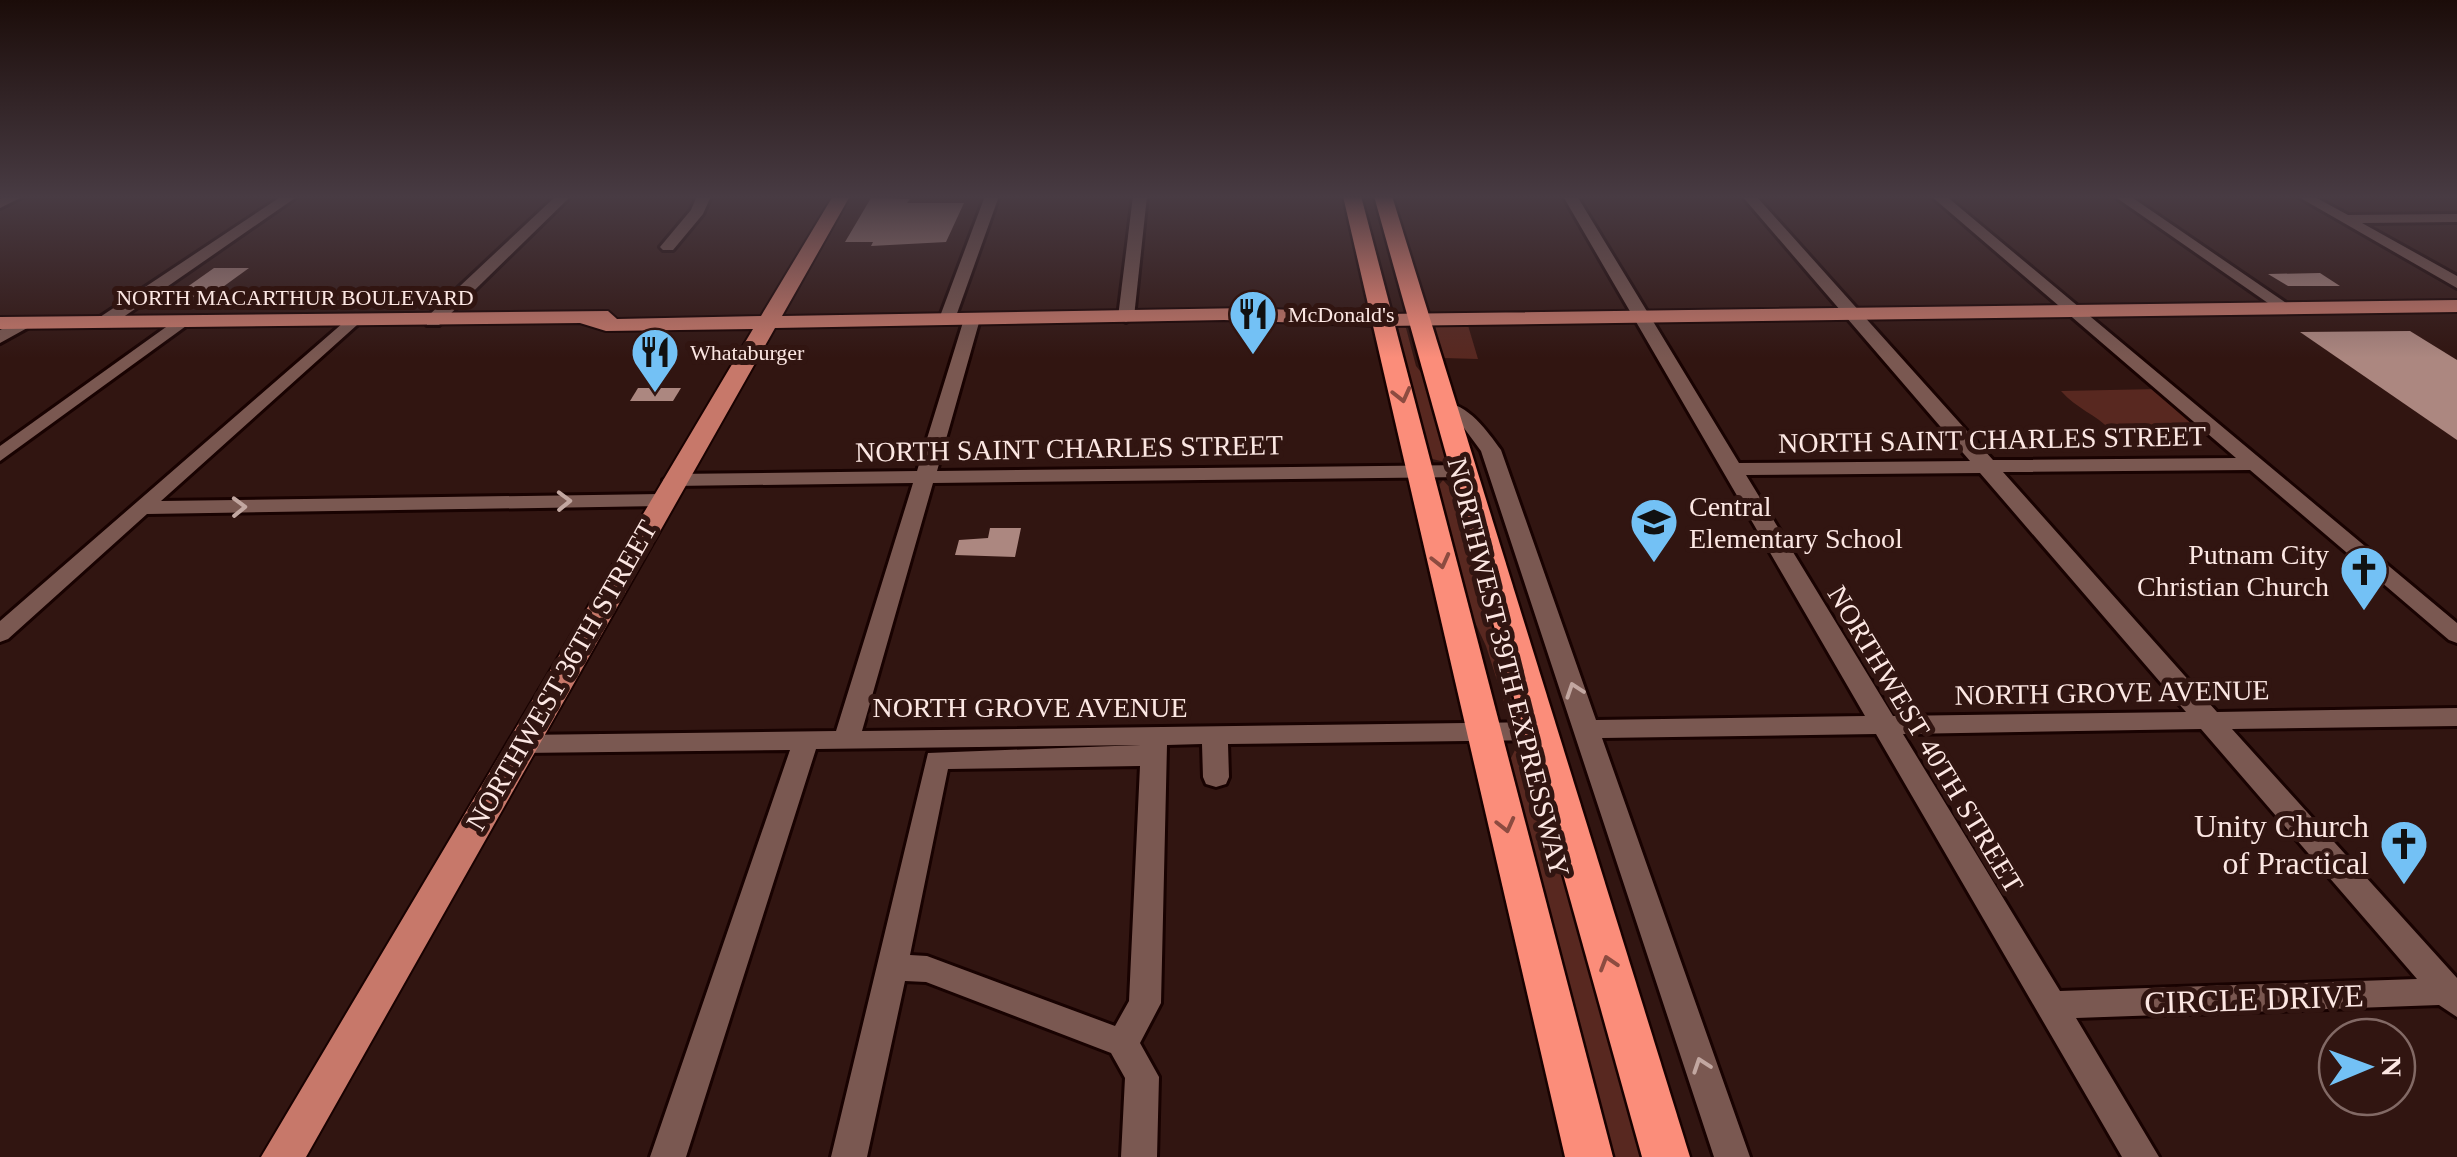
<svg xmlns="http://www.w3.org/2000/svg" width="2457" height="1157" viewBox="0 0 2457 1157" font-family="'Times New Roman',serif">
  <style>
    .green { fill: #582820 }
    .building { fill: #ac8780 }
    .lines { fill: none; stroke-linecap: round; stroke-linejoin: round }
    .minor-casing { stroke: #180201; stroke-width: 6 }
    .major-casing { stroke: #180201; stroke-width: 4 }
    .highway-casing { stroke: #180201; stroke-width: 5 }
    .minor { fill: #7a5851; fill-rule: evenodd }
    .major { fill: #c7786a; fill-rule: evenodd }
    .highway { fill: #fb8d7a; fill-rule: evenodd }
    .oneway { stroke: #8c4b40 }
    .oneway2 { stroke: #c2a7a1 }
    .labels { text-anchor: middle; stroke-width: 10; stroke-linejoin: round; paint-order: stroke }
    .far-street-label { font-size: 22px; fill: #fce7e3; stroke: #311511 }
    .far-poi-label { font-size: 22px; fill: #fce7e3; stroke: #311511; text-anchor: start }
    .street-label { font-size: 28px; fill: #fce7e3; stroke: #311511 }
    .poi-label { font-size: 28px; fill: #fce7e3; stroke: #311511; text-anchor: start }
    .near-poi-label { font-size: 32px; fill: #fce7e3; stroke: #311511; text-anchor: end }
    .near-street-label { font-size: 32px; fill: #fce7e3; stroke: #311511 }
  </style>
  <rect width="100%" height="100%" fill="#311511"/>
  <g class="green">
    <path d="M 1467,322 L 1478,359 L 1443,358 L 1435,326 Z"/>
    <path d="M 1397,324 L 1406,328 L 1416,366 L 1428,381 L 1450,458 L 1445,462 L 1428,458 Z"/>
    <path d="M 2158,389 L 2204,430 L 2112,431 C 2095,414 2077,409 2061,391 Z"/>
    <path d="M 1443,480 L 1451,489 L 1477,555 L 1517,708 L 1506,708 L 1486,646 L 1466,603 L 1436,489 Z"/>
    <path d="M 1515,750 C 1542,776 1552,845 1570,882 L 1649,1157 L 1612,1157 L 1509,762 Z"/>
  </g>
  <g class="building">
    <path d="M 871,198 L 910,199 L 907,203 L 964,203 L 946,242 L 871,246 L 873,242 L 845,242 Z"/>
    <path d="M 214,268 L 249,268 L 209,297 L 173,297 Z"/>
    <path d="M 2320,273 L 2340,286 L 2288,286 L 2268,274 Z"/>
    <path d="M 2410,331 L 2457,360 L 2457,440 L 2300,332 Z"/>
    <path d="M 638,388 L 681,388 L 673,401 L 630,401 Z"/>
    <path d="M 990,528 L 1021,528 L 1015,557 L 955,555 L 959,540 L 988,538 Z"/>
  </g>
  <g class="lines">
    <g class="minor-casing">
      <g id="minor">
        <path d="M 7,196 L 24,196 L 0,208 L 0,199 Z"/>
        <path d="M 282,196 L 298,196 L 109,327 L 97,327 L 97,319 Z"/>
        <path d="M 556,196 L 571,196 L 439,325 L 427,325 L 427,317 Z"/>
        <path d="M 697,196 L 711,196 L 703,214 L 673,250 L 663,250 L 660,247 L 691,210 Z"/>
        <path d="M 985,196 L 999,196 L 955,319 L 947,324 L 941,323 L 939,319 Z"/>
        <path d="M 1133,196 L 1147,196 L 1134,317 L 1126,322 L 1118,317 Z"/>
        <path d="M 1563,196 L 1577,196 L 1739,463 L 1970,461 L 1742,196 L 1756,196 L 1993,460 L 2236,458 L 1931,196 L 1946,196 L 2457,623 L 2457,643 L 2449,640 L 2250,470 L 2003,472 L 2217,712 L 2457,708 L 2457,726 L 2232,729 L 2457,978 L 2457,1017 L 2439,1005 L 2076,1018 L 2159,1157 L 2122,1157 L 1876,734 L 1602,738 L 1750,1157 L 1714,1157 L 1481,451 L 1464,428 L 1439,411 L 1439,403 C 1466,400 1487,431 1501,450 L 1596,720 L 1865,716 ZM 1980,473 L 2186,712 L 1893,716 L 1746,475 ZM 2201,729 L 2417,979 L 2060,991 L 1903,734 Z"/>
        <path d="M 2114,196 L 2130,196 L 2292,307 L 2278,310 Z"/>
        <path d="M 2297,196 L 2313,196 L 2348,215 L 2457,214 L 2457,222 L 2362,223 L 2457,276 L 2457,288 Z"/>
        <path d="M 972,314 L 980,319 L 937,471 L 1466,465 L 1476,471 L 1466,477 L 933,483 L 862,731 L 1539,722 L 1548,725 L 1552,731 L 1548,737 L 1539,740 L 1228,744 L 1229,777 L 1226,784 L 1216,787 L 1206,784 L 1203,777 L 1202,744 L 1167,745 L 1161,1003 L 1140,1043 L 1159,1077 L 1157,1157 L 1121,1157 L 1125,1078 L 1111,1053 L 926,982 L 905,981 L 867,1157 L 831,1157 L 928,753 L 1141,745 L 816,749 L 686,1157 L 650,1157 L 790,750 L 521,753 L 512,750 L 508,744 L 512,738 L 521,735 L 836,731 L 913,483 L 673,486 L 663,480 L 673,474 L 917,471 L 964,319 ZM 1140,766 L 1129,1001 L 1115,1026 L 927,956 L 910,955 L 948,769 Z"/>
        <path d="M 351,316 L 357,317 L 357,325 L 161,501 L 661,494 L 671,500 L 661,506 L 147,514 L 8,639 L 0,642 L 0,621 Z"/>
        <path d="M 180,317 L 186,318 L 186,326 L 0,461 L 0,446 Z"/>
        <path d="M 23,318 L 29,319 L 29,327 L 0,343 L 0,330 Z"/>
      </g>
    </g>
    <g class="major-casing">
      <path id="major" d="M 833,196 L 850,196 L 782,316 L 1247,308 L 1383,314 L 2457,300 L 2457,312 L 1383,326 L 1224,320 L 775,328 L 306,1157 L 261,1157 L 753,329 L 606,331 L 580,323 L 0,329 L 0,317 L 608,311 L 617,319 L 761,316 Z"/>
    </g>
    <g class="highway-casing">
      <g id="highway">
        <path d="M 1343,196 L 1361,196 L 1613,1157 L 1565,1157 Z"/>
        <path d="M 1374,196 L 1392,196 L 1690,1157 L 1642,1157 Z"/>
      </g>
    </g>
    <use href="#minor" class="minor"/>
    <use href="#major" class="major"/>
    <use href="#highway" class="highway"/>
  </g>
  <defs><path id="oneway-chevron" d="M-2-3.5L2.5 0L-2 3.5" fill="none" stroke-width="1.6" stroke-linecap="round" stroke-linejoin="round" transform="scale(2.5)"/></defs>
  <g class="oneway">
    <use href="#oneway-chevron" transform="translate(1402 395) rotate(76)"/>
    <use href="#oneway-chevron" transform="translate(1441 561) rotate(76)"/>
    <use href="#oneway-chevron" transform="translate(1506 825) rotate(76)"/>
    <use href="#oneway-chevron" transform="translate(1608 963) rotate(-107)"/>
  </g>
  <g class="oneway2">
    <use href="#oneway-chevron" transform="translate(564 501) rotate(-1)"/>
    <use href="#oneway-chevron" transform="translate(239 507) rotate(-1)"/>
    <use href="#oneway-chevron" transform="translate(1574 690) rotate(-109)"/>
    <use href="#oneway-chevron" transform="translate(1701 1065) rotate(-109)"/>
  </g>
  <linearGradient id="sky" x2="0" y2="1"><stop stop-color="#1b0c09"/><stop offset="0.55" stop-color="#483b43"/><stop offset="1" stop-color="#483b43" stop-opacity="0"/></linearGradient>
  <rect width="2457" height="358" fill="url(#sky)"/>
  <defs>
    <g id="restaurant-pin" transform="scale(2.5)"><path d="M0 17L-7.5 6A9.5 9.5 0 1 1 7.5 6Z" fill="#73c1f5" stroke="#311511"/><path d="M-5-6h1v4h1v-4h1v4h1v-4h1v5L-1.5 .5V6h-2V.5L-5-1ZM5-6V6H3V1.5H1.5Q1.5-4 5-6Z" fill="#111"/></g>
    <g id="school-pin" transform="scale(2.5)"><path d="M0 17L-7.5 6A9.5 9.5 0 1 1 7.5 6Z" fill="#73c1f5" stroke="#311511"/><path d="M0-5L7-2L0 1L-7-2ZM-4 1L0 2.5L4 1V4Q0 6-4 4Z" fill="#111"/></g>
    <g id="church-pin" transform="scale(2.5)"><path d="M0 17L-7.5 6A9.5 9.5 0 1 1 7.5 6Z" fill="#73c1f5" stroke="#311511"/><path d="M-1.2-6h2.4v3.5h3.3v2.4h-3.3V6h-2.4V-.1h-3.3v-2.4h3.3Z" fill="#111"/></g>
  </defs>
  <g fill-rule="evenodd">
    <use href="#restaurant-pin" x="1253" y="314"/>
    <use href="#restaurant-pin" x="655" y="352"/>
    <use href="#school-pin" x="1654" y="522"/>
    <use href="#church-pin" x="2364" y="570"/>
    <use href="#church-pin" x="2404" y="844"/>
  </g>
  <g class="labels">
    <g class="far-street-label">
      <text x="295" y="305">NORTH MACARTHUR BOULEVARD</text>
    </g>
    <g class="far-poi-label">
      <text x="1288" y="322">McDonald's</text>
      <text x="690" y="360">Whataburger</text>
    </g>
    <g class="street-label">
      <text transform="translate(1992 439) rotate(-1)" y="10">NORTH SAINT CHARLES STREET</text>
      <text transform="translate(1069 448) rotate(-1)" y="10">NORTH SAINT CHARLES STREET</text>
      <text transform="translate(1509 667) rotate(76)" y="10">NORTHWEST 39TH EXPRESSWAY</text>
      <text transform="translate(561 675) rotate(-60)" y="10">NORTHWEST 36TH STREET</text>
      <text transform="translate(2112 692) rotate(-1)" y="10">NORTH GROVE AVENUE</text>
      <text x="1030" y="717">NORTH GROVE AVENUE</text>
      <text transform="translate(1926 739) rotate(59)" y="10">NORTHWEST 40TH STREET</text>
    </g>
    <g class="poi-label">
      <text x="1689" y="516">Central<tspan x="1689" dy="32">Elementary School</tspan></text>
      <text x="2329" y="564" text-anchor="end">Putnam City<tspan x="2329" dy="32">Christian Church</tspan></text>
    </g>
    <g class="near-poi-label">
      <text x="2369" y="837">Unity Church<tspan x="2369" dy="37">of Practical</tspan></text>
    </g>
    <g class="near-street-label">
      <text transform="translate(2254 999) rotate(-2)" y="11">CIRCLE DRIVE</text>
    </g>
  </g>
  <g transform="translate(2367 1067) rotate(89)"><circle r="48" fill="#311511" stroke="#826965" stroke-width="2.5"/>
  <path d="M0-8L18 38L0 25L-18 38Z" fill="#73c1f5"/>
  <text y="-15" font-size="28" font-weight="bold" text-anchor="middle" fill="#fce7e3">N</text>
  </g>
</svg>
